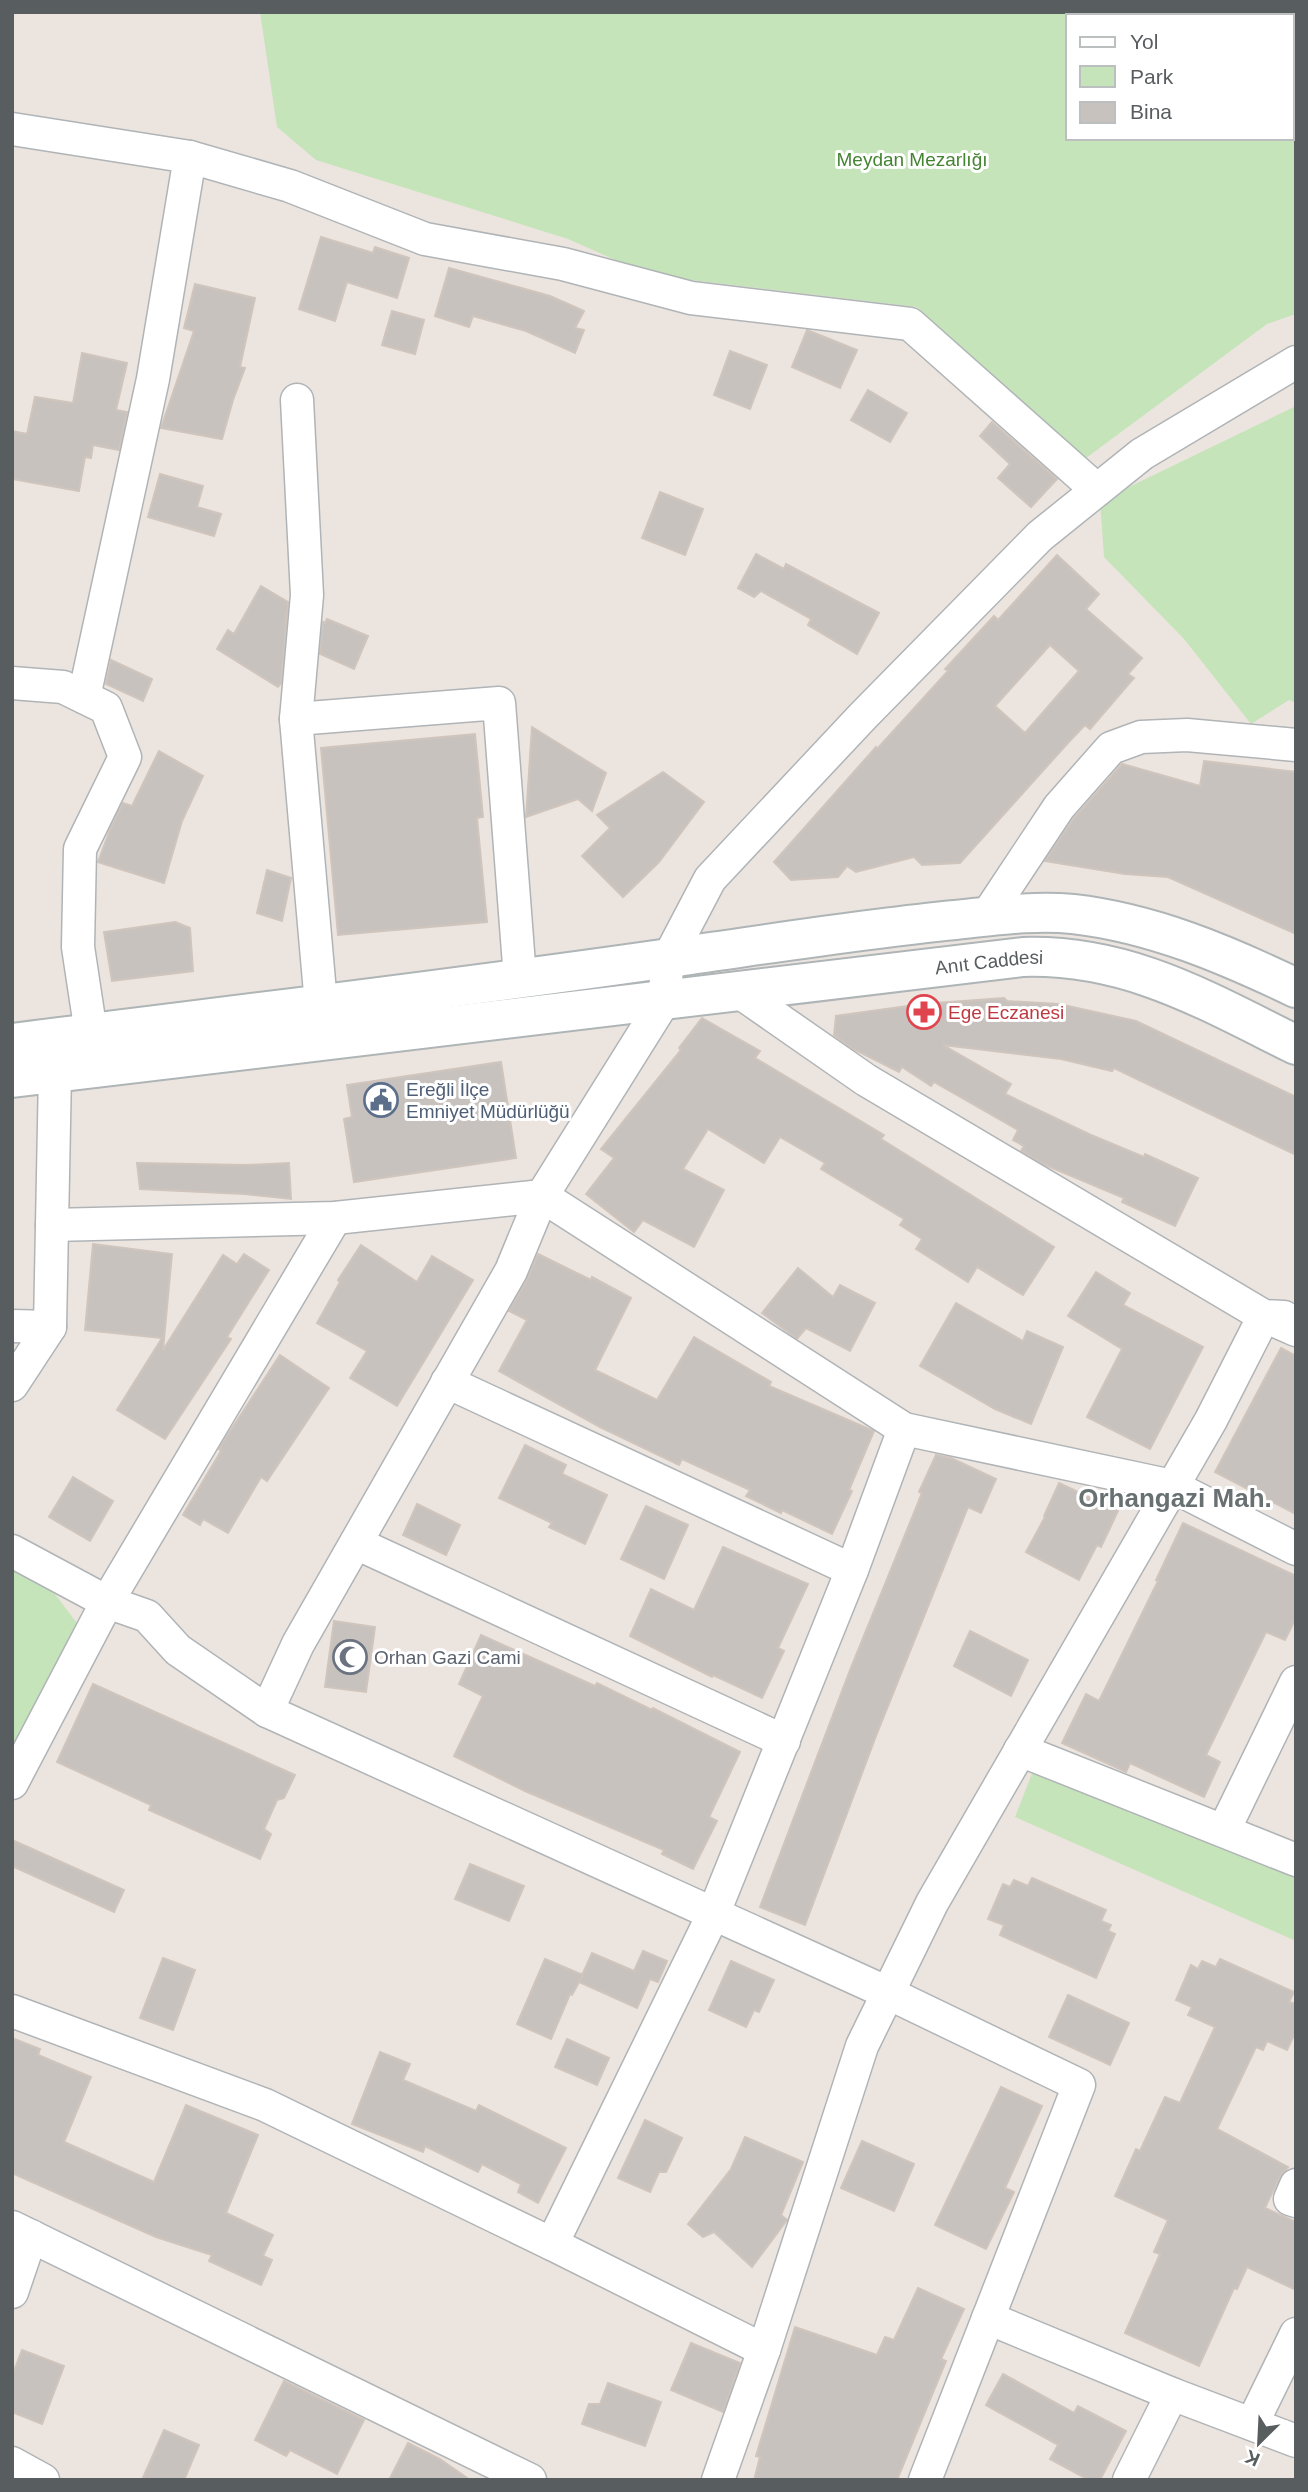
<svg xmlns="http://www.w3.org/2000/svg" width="1308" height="2492" viewBox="0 0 1308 2492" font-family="Helvetica,sans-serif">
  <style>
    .green { fill: #c6e4ba; fill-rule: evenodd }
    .building { fill: #c8c2be; stroke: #d0c5bd; stroke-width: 2; fill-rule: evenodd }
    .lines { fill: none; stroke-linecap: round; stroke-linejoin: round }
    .minor-casing { stroke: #b0b4b7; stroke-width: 35 }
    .secondary-casing { stroke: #afb5b7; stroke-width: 42 }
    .minor { stroke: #fff; stroke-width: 32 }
    .secondary { stroke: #fff; stroke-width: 38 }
    .labels { text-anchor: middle; stroke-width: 6; stroke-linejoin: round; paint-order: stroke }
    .park-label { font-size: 19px; fill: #458433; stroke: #fff }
    .street-label { font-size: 19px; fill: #585e60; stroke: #fff }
    .health-label { font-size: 19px; fill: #be3a42; stroke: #fff; text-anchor: start }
    .service-label { font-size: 19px; fill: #4e5e75; stroke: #fff; text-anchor: start }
    .worship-label { font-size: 19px; fill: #5b616d; stroke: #fff; text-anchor: start }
    .district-label { font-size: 26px; font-weight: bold; fill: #697072; stroke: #fff }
  </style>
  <rect width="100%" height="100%" fill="#ece5df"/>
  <g class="green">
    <path d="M 260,12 L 1296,12 L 1296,314 L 1267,324 L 1082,461 L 917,307 L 649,275 L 568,239 L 316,160 L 277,127 ZM 1068,16 L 1292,16 L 1292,138 L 1068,138 Z"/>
    <path d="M 1296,406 L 1296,703 L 1289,700 L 1251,724 L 1184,639 L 1104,557 L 1100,501 Z"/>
    <path d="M 12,1567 L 41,1576 L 77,1623 L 12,1761 Z"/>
    <path d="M 1033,1771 L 1296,1874 L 1296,1941 L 1015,1817 Z"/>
  </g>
  <g class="building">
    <path d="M 321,237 L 373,253 L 375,247 L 409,258 L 397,298 L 347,282 L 335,321 L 299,309 Z"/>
    <path d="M 449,268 L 550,296 L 584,311 L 575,328 L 584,330 L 575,353 L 526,331 L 473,316 L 469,327 L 435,316 Z"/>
    <path d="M 195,284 L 255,298 L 240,367 L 245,368 L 233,400 L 222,439 L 161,428 L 194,331 L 184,328 Z"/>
    <path d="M 392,311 L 424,320 L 415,354 L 382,345 Z"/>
    <path d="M 807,330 L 857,350 L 840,388 L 792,367 Z"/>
    <path d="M 730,351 L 767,365 L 750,409 L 714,395 Z"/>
    <path d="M 82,353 L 127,363 L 116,410 L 127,412 L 119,450 L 93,445 L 91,458 L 85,457 L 79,491 L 12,479 L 12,431 L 27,434 L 35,397 L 73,403 Z"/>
    <path d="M 868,390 L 907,413 L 890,442 L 851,420 Z"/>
    <path d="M 992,422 L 1057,479 L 1031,507 L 998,478 L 1010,464 L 980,436 Z"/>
    <path d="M 160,474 L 203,486 L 197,507 L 221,514 L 214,536 L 148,517 Z"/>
    <path d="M 660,492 L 703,509 L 685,555 L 642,538 Z"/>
    <path d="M 756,554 L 784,569 L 786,564 L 879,613 L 857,654 L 808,625 L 811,619 L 761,591 L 754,597 L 738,588 Z"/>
    <path d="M 1057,555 L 1099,594 L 1086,609 L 1142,658 L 1128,674 L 1134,678 L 1090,729 L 1085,725 L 1067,744 L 960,863 L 922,865 L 914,857 L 856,872 L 847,866 L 838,877 L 791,880 L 774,862 L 876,747 L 877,749 L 948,671 L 945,669 L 994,616 L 998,620 ZM 1050,645 L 1079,671 L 1025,733 L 995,706 Z"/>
    <path d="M 261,586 L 288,602 L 281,683 L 278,687 L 217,649 L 228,630 L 234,634 Z"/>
    <path d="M 327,619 L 368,636 L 354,669 L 320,654 L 323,622 L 325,623 Z"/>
    <path d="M 111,660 L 152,679 L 143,701 L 106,684 Z"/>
    <path d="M 532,727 L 606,773 L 592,811 L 578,799 L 526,817 Z"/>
    <path d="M 475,734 L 483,817 L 477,818 L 487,922 L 338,935 L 321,748 Z"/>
    <path d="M 159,751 L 203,776 L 182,821 L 164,883 L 98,862 L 110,830 L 123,803 L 132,806 Z"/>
    <path d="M 1204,761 L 1296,772 L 1296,934 L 1168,877 L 1125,874 L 1045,861 L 1074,818 L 1122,764 L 1200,786 Z"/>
    <path d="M 663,772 L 704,802 L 659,862 L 623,897 L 582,856 L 610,828 L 597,815 Z"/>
    <path d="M 267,870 L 291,878 L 282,921 L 257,913 Z"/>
    <path d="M 175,922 L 190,928 L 193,971 L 112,981 L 104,932 Z"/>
    <path d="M 1004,998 L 1007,1001 L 1059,1004 L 1136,1021 L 1296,1097 L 1296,1155 L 1114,1068 L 1112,1071 L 1061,1059 L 943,1045 L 1011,1084 L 1005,1094 L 1091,1135 L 1144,1157 L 1145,1154 L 1198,1178 L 1175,1226 L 1122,1202 L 1124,1198 L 1043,1164 L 1021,1151 L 1024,1146 L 1013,1140 L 1018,1130 L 934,1082 L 931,1086 L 902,1067 L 899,1072 L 853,1049 L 834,1035 L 836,1016 L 922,1004 Z"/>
    <path d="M 702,1018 L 760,1051 L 755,1058 L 884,1135 L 881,1139 L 1054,1247 L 1023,1295 L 977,1267 L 968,1282 L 916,1249 L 922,1239 L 900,1225 L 904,1219 L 821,1169 L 825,1163 L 780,1137 L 764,1163 L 708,1129 L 683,1169 L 724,1190 L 694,1247 L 643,1220 L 634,1232 L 586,1194 L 614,1158 L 601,1149 L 681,1050 L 679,1048 Z"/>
    <path d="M 501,1062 L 516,1158 L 354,1182 L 344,1119 L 352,1117 L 347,1085 Z"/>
    <path d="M 137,1163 L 246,1165 L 289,1163 L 291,1199 L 244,1194 L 140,1189 Z"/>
    <path d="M 93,1244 L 172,1254 L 163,1350 L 223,1255 L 237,1264 L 244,1254 L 269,1270 L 227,1337 L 231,1339 L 165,1439 L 117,1410 L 162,1338 L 85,1330 Z"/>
    <path d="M 361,1245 L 417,1282 L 432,1256 L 473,1280 L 397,1406 L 350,1378 L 367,1351 L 317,1323 L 340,1282 L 338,1280 Z"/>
    <path d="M 538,1254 L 591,1280 L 592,1277 L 631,1298 L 595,1370 L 657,1400 L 694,1337 L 771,1382 L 769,1386 L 874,1431 L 849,1490 L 852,1491 L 832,1534 L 782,1510 L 781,1513 L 746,1496 L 750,1490 L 682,1459 L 679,1465 L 600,1427 L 499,1371 L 527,1320 L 509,1311 L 527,1280 Z"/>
    <path d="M 798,1268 L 833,1297 L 840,1285 L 875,1303 L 850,1351 L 806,1328 L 797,1339 L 762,1313 Z"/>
    <path d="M 1096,1272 L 1130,1293 L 1123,1305 L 1203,1347 L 1150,1449 L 1087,1417 L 1122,1349 L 1068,1316 Z"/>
    <path d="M 956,1303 L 1023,1341 L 1027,1331 L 1063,1347 L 1031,1424 L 995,1409 L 920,1366 Z"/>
    <path d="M 1281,1348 L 1296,1356 L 1296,1514 L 1215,1472 Z"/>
    <path d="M 280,1355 L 329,1388 L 267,1481 L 261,1477 L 228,1533 L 203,1519 L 200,1525 L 183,1515 L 221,1451 L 219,1449 L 227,1436 Z"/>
    <path d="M 525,1445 L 566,1465 L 562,1474 L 607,1495 L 585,1544 L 549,1527 L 552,1523 L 499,1498 Z"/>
    <path d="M 936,1455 L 951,1458 L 996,1479 L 981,1513 L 968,1507 L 876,1736 L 805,1925 L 760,1907 L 850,1670 L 922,1493 L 919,1492 Z"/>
    <path d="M 73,1477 L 113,1501 L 90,1541 L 49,1517 Z"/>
    <path d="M 1059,1483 L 1118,1511 L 1101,1547 L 1097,1545 L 1079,1580 L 1026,1552 L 1045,1517 L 1044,1516 Z"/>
    <path d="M 417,1504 L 460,1525 L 446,1555 L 403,1535 Z"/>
    <path d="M 646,1506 L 688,1525 L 664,1579 L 621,1559 Z"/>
    <path d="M 1183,1523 L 1296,1576 L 1296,1618 L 1285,1640 L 1266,1632 L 1206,1755 L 1220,1762 L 1204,1797 L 1130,1763 L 1126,1772 L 1062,1743 L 1086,1694 L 1099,1701 L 1158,1581 L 1156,1580 Z"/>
    <path d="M 723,1547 L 808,1584 L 778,1648 L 784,1651 L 762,1698 L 713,1675 L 712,1677 L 630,1636 L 651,1589 L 694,1610 Z"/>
    <path d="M 334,1621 L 375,1627 L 366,1692 L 325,1687 Z"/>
    <path d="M 970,1631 L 1028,1660 L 1011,1696 L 954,1666 Z"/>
    <path d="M 481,1635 L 595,1686 L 597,1683 L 652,1710 L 653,1708 L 740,1752 L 709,1817 L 717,1821 L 693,1869 L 662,1854 L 664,1850 L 525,1791 L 454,1756 L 483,1696 L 459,1684 Z"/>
    <path d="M 93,1684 L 295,1775 L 284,1798 L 277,1800 L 264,1829 L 271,1834 L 260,1859 L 149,1810 L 151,1805 L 57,1762 Z"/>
    <path d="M 12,1840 L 124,1890 L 114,1912 L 12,1866 Z"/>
    <path d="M 470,1864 L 524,1886 L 509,1921 L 455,1899 Z"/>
    <path d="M 1032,1878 L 1106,1910 L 1101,1921 L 1111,1925 L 1108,1931 L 1115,1934 L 1096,1978 L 1000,1935 L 1004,1925 L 988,1919 L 1003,1884 L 1010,1887 L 1014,1880 L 1028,1886 Z"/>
    <path d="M 643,1951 L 667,1961 L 658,1982 L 650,1979 L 637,2008 L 579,1982 L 592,1953 L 634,1971 Z"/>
    <path d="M 163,1958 L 195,1970 L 173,2030 L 140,2018 Z"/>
    <path d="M 545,1959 L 583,1975 L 572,1995 L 570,1994 L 551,2039 L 517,2024 Z"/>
    <path d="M 1220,1959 L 1294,1992 L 1289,2002 L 1296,2004 L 1296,2031 L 1287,2050 L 1267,2041 L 1263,2050 L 1256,2047 L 1217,2129 L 1288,2167 L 1279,2178 L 1265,2208 L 1296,2222 L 1296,2290 L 1247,2267 L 1237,2289 L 1234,2288 L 1199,2366 L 1125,2333 L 1160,2254 L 1154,2252 L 1168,2220 L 1115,2196 L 1136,2149 L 1140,2151 L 1165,2097 L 1180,2103 L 1215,2027 L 1188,2015 L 1192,2007 L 1176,2000 L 1191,1965 L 1198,1969 L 1202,1961 L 1216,1967 Z"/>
    <path d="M 731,1961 L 774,1980 L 759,2012 L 754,2010 L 746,2027 L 709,2010 Z"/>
    <path d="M 1068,1995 L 1129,2023 L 1110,2065 L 1049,2037 Z"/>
    <path d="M 12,2038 L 40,2049 L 38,2055 L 91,2077 L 64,2142 L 154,2182 L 186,2105 L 258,2135 L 226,2213 L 273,2235 L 263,2256 L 272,2260 L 261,2285 L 209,2261 L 212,2255 L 156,2237 L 12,2173 Z"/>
    <path d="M 567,2039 L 609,2058 L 597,2085 L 555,2067 Z"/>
    <path d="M 380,2052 L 410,2064 L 403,2080 L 476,2111 L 479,2105 L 566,2148 L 538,2203 L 518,2192 L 521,2184 L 482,2164 L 478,2172 L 425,2146 L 423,2152 L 352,2124 Z"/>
    <path d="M 1001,2087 L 1042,2106 L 1005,2188 L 1014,2192 L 986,2249 L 935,2225 Z"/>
    <path d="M 645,2120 L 682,2138 L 666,2172 L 659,2172 L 650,2192 L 618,2178 Z"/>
    <path d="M 745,2137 L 803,2162 L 781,2215 L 787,2220 L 752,2267 L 714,2232 L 703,2237 L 688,2224 L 731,2169 Z"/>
    <path d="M 862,2141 L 914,2164 L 894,2211 L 841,2188 Z"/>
    <path d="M 918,2288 L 964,2309 L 941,2359 L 946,2361 L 897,2480 L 754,2480 L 760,2457 L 756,2456 L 795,2327 L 877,2355 L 885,2337 L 894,2340 Z"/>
    <path d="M 691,2343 L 740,2363 L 723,2412 L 671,2390 Z"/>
    <path d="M 22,2350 L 64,2366 L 42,2424 L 12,2412 L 12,2376 Z"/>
    <path d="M 1003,2374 L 1074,2413 L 1078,2406 L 1126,2431 L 1100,2480 L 1089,2480 L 1050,2459 L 1058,2445 L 986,2405 Z"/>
    <path d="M 284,2381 L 364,2420 L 337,2474 L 290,2450 L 286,2456 L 255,2440 Z"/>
    <path d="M 608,2383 L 661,2402 L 645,2446 L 582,2424 L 589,2404 L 600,2404 Z"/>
    <path d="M 164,2430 L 199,2445 L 184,2480 L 142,2480 Z"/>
    <path d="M 408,2443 L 440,2459 L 470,2480 L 389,2480 Z"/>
  </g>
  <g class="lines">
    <g class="minor-casing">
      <g id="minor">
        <path d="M 12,129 L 190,157 L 290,186 L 425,239 L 563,264 L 691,298 L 910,324 L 1097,490"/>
        <path d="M 12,683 L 63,687 L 106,708 L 125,757 L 80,849 L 78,947 L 91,1033"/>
        <path d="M 84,697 L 153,379 L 190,157"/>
        <path d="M 296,719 L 307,595 L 297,400"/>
        <path d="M 986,917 L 1059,807 L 1111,748 L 1141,737 L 1187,735 L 1296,745"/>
        <path d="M 738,991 L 866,1080 L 1264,1316 L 1284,1317"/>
        <path d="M 321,1004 L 296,719 L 499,703 L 520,978"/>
        <path d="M 52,1225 L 335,1218 L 542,1196 L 904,1429 L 1172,1486 L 1296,1549"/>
        <path d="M 12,1326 L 50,1327"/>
        <path d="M 447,1382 L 852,1570"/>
        <path d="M 12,1385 L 50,1327 L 55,1073"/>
        <path d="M 356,1543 L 784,1741"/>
        <path d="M 12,1551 L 107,1602 L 147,1616 L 178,1650 L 267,1711 L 888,1993 L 1079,2085 L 925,2480"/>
        <path d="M 267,1711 L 298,1644 L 511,1271 L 542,1196 L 664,1001 L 668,959 L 710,879 L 863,716 L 1040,536 L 1142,454 L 1296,362"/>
        <path d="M 1020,1750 L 1296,1860"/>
        <path d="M 12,1783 L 107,1602 L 335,1218"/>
        <path d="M 1224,1830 L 1296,1682"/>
        <path d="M 12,2011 L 265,2105 L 552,2244"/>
        <path d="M 1296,2185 L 1290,2199 L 1296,2201"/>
        <path d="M 12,2227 L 530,2480"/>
        <path d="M 12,2292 L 31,2236"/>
        <path d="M 988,2318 L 1172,2394 L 1296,2441"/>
        <path d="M 764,2350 L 552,2244 L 713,1915 L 852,1570 L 904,1429"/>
        <path d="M 1252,2424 L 1296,2334"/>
        <path d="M 12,2463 L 43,2480"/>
        <path d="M 718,2480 L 764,2350 L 862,2046 L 932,1903 L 1211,1420 L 1264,1316 L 1296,1330"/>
        <path d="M 1129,2480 L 1172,2394"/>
      </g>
    </g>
    <g class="secondary-casing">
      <g id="secondary">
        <path d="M 12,1043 C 233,1015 455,989 676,957 C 769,944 862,929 955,920 C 994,916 1034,910 1073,914 C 1152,923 1225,954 1296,988"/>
        <path id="s1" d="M 12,1078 L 1023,957 C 1128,954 1205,1000 1296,1045"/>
      </g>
    </g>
    <use href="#minor" class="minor"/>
    <use href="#secondary" class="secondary"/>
  </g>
  <defs>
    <g id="pharmacy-ring" transform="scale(1.75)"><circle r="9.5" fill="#fff" stroke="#e0444e" stroke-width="1.5"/><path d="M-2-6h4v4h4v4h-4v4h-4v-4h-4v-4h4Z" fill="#e0444e"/></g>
    <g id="civic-ring" transform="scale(1.75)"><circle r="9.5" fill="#fff" stroke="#5c6f8a" stroke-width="1.5"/><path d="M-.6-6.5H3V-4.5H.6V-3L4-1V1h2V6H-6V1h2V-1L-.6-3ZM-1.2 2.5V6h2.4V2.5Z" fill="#5c6f8a"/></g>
    <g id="mosque-ring" transform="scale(1.75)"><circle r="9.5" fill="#fff" stroke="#6b7280" stroke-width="1.5"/><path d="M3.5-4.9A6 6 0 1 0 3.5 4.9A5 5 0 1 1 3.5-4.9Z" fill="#6b7280"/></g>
  </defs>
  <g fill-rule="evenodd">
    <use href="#pharmacy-ring" x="924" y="1012"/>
    <use href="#civic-ring" x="381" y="1100"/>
    <use href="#mosque-ring" x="350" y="1657"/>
  </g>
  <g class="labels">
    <g class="park-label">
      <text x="912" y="166">Meydan Mezarlığı</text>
    </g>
    <g class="street-label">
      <text dy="7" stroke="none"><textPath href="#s1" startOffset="984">Anıt Caddesi</textPath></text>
    </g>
    <g class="health-label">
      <text x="948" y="1019">Ege Eczanesi</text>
    </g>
    <g class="service-label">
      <text x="406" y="1096">Ereğli İlçe<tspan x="406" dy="22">Emniyet Müdürlüğü</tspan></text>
    </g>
    <g class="worship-label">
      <text x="374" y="1664">Orhan Gazi Cami</text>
    </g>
    <g class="district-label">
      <text x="1175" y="1507">Orhangazi Mah.</text>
    </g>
  </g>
  <rect width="1308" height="2492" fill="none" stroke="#585e60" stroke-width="28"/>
  <rect x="1066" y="14" width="228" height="126" fill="#ffffff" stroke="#bcbfbf" stroke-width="2"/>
  <rect x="1080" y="37" width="35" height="10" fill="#ffffff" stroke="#bcbfbf" stroke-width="2"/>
  <text x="1130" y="49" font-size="21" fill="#585e60">Yol</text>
  <rect x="1080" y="66" width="35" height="21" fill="#c6e4ba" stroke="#bcbfbf" stroke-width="2"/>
  <text x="1130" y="84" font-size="21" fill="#585e60">Park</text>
  <rect x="1080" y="102" width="35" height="21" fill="#c8c2be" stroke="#bcbfbf" stroke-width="2"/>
  <text x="1130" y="119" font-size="21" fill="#585e60">Bina</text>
  <g transform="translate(1259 2443) rotate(204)" stroke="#ffffff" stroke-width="5" paint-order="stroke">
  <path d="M0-5L12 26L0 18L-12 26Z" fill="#585e60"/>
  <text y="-10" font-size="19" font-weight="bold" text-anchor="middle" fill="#585e60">K</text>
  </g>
</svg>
